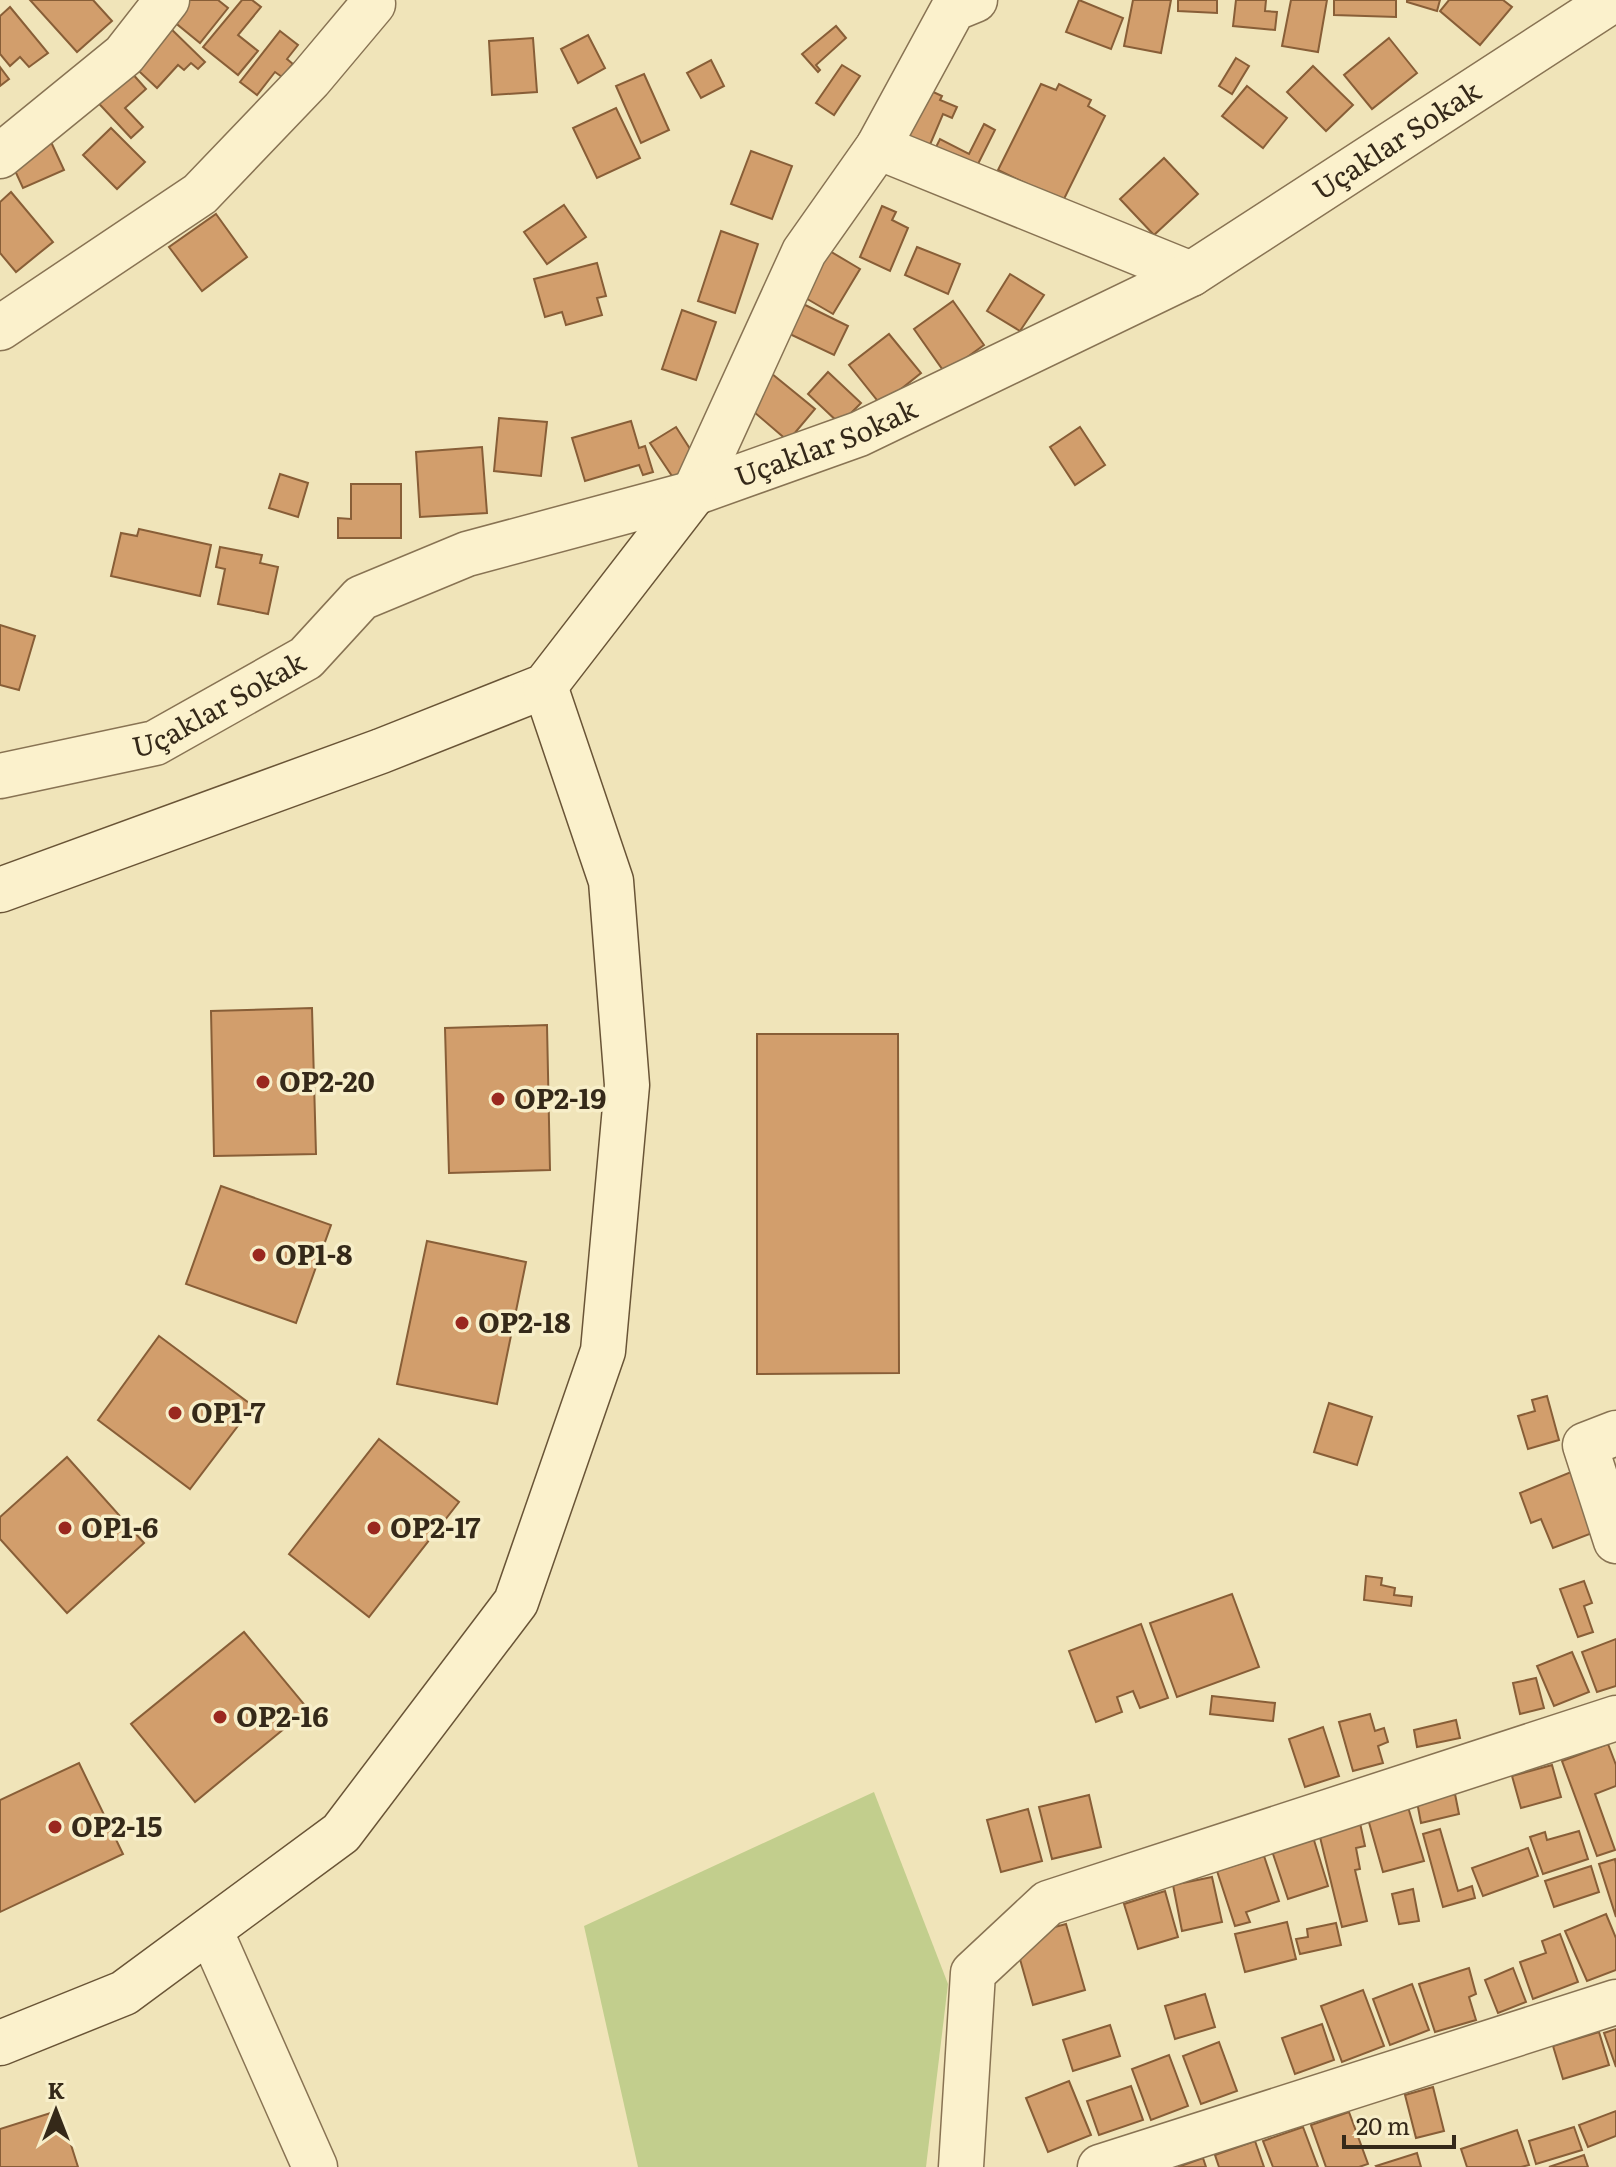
<svg xmlns="http://www.w3.org/2000/svg" width="1616" height="2167" viewBox="0 0 1616 2167" font-family="Literata,serif">
  <style>
    .green { fill: #c2ce8d }
    .building { fill: #d29e6c; stroke: #885e37; stroke-width: 2 }
    .lines { fill: none; stroke-linecap: round; stroke-linejoin: round }
    .street-casing { stroke: #887353; stroke-width: 47 }
    .secondary-casing { stroke: #695436; stroke-width: 47 }
    .street { stroke: #fbf1cc; stroke-width: 44 }
    .secondary { stroke: #fbf1cc; stroke-width: 44 }
    .poi-dot { fill: #9a281f; stroke: #f7eec9; stroke-width: 3 }
    .labels { text-anchor: middle; stroke-width: 7; stroke-linejoin: round; paint-order: stroke }
    .street-label { font-size: 28px; fill: #352919; stroke: #f7eec9 }
    .poi-label { font-size: 28px; font-weight: bold; fill: #352919; stroke: #f7eec9; text-anchor: start }
  </style>
  <rect width="100%" height="100%" fill="#f0e4b9"/>
  <path class="green" d="M 874,1792 L 948,1984 L 926,2167 L 638,2167 L 584,1926 Z"/>
  <g class="building">
    <path d="M 30,0 L 93,0 L 112,21 L 77,52 Z"/>
    <path d="M 180,0 L 218,0 L 228,8 L 200,43 L 167,16 Z"/>
    <path d="M 242,0 L 252,0 L 261,7 L 238,35 L 258,51 L 238,75 L 203,47 Z"/>
    <path d="M 1079,0 L 1123,18 L 1111,49 L 1066,32 Z"/>
    <path d="M 1133,0 L 1171,0 L 1161,53 L 1124,46 Z"/>
    <path d="M 1178,0 L 1217,0 L 1217,13 L 1178,11 Z"/>
    <path d="M 1236,0 L 1266,0 L 1265,11 L 1277,12 L 1275,30 L 1233,26 Z"/>
    <path d="M 1291,0 L 1327,0 L 1318,52 L 1282,46 Z"/>
    <path d="M 1334,0 L 1396,0 L 1396,17 L 1334,15 Z"/>
    <path d="M 1407,0 L 1440,0 L 1437,11 L 1407,2 Z"/>
    <path d="M 1449,0 L 1503,0 L 1512,7 L 1480,45 L 1440,11 Z"/>
    <path d="M 10,7 L 48,53 L 29,67 L 20,57 L 10,66 L 0,54 L 0,16 Z"/>
    <path d="M 163,21 L 205,62 L 198,69 L 191,63 L 184,70 L 178,65 L 157,88 L 126,59 Z"/>
    <path d="M 836,26 L 846,38 L 816,65 L 820,70 L 818,72 L 802,54 Z"/>
    <path d="M 280,31 L 298,45 L 287,59 L 293,64 L 282,77 L 275,72 L 257,95 L 240,82 Z"/>
    <path d="M 588,35 L 605,68 L 578,83 L 561,49 Z"/>
    <path d="M 533,38 L 537,92 L 492,95 L 489,41 Z"/>
    <path d="M 1389,38 L 1417,73 L 1372,109 L 1344,75 Z"/>
    <path d="M 1236,58 L 1249,66 L 1232,94 L 1219,86 Z"/>
    <path d="M 711,60 L 724,86 L 701,98 L 687,73 Z"/>
    <path d="M 123,63 L 146,89 L 125,108 L 143,127 L 131,138 L 90,94 Z"/>
    <path d="M 842,65 L 860,76 L 834,115 L 816,103 Z"/>
    <path d="M 1313,66 L 1353,105 L 1326,131 L 1287,92 Z"/>
    <path d="M 0,67 L 9,79 L 0,86 Z"/>
    <path d="M 644,74 L 669,130 L 641,143 L 616,86 Z"/>
    <path d="M 916,84 L 942,96 L 940,100 L 957,107 L 952,118 L 943,114 L 926,154 L 891,139 Z"/>
    <path d="M 1041,84 L 1056,90 L 1059,84 L 1091,100 L 1088,106 L 1105,116 L 1063,201 L 998,170 Z"/>
    <path d="M 1247,86 L 1287,118 L 1263,148 L 1222,116 Z"/>
    <path d="M 616,108 L 640,158 L 597,178 L 573,128 Z"/>
    <path d="M 984,124 L 995,130 L 972,176 L 931,157 L 940,139 L 969,154 Z"/>
    <path d="M 111,128 L 145,162 L 117,189 L 83,155 Z"/>
    <path d="M 51,142 L 64,170 L 23,188 L 11,162 Z"/>
    <path d="M 751,151 L 792,166 L 772,219 L 731,204 Z"/>
    <path d="M 1164,158 L 1198,194 L 1154,235 L 1120,199 Z"/>
    <path d="M 11,192 L 53,242 L 16,272 L 0,253 L 0,202 Z"/>
    <path d="M 564,205 L 586,237 L 547,264 L 524,232 Z"/>
    <path d="M 882,206 L 896,212 L 892,220 L 908,228 L 890,271 L 860,257 Z"/>
    <path d="M 216,214 L 247,257 L 202,291 L 169,247 Z"/>
    <path d="M 721,231 L 758,244 L 735,313 L 698,301 Z"/>
    <path d="M 823,247 L 860,269 L 833,314 L 797,293 Z"/>
    <path d="M 917,247 L 960,264 L 948,294 L 905,275 Z"/>
    <path d="M 597,263 L 606,296 L 597,298 L 602,315 L 566,325 L 562,312 L 545,317 L 534,279 Z"/>
    <path d="M 1010,274 L 1044,295 L 1020,331 L 987,311 Z"/>
    <path d="M 791,298 L 848,326 L 834,355 L 777,328 Z"/>
    <path d="M 953,301 L 984,345 L 945,373 L 914,329 Z"/>
    <path d="M 682,310 L 716,322 L 696,380 L 662,369 Z"/>
    <path d="M 889,334 L 921,373 L 881,405 L 849,365 Z"/>
    <path d="M 766,369 L 815,409 L 788,441 L 740,400 Z"/>
    <path d="M 828,372 L 861,403 L 840,424 L 808,394 Z"/>
    <path d="M 499,418 L 547,422 L 541,476 L 494,471 Z"/>
    <path d="M 631,421 L 639,448 L 645,446 L 653,472 L 643,475 L 639,465 L 585,481 L 572,438 Z"/>
    <path d="M 676,427 L 701,466 L 676,482 L 650,443 Z"/>
    <path d="M 1080,427 L 1105,465 L 1075,485 L 1050,447 Z"/>
    <path d="M 482,447 L 487,513 L 420,517 L 416,452 Z"/>
    <path d="M 280,474 L 308,483 L 298,517 L 269,508 Z"/>
    <path d="M 351,484 L 401,484 L 401,538 L 338,538 L 338,518 L 351,519 Z"/>
    <path d="M 139,529 L 211,545 L 200,596 L 111,576 L 121,533 L 137,536 Z"/>
    <path d="M 220,547 L 262,555 L 260,563 L 278,567 L 268,614 L 218,604 L 225,569 L 216,567 Z"/>
    <path d="M 0,625 L 35,636 L 19,690 L 0,685 Z"/>
    <path d="M 312,1008 L 316,1154 L 214,1156 L 211,1011 Z"/>
    <path d="M 547,1025 L 550,1170 L 449,1173 L 445,1028 Z"/>
    <path d="M 757,1034 L 898,1034 L 899,1373 L 757,1374 Z"/>
    <path d="M 221,1186 L 331,1225 L 296,1323 L 186,1284 Z"/>
    <path d="M 427,1241 L 526,1262 L 497,1404 L 397,1384 Z"/>
    <path d="M 159,1336 L 253,1406 L 190,1489 L 98,1420 Z"/>
    <path d="M 1547,1396 L 1559,1440 L 1528,1449 L 1518,1416 L 1535,1411 L 1532,1400 Z"/>
    <path d="M 1329,1403 L 1372,1417 L 1357,1465 L 1314,1452 Z"/>
    <path d="M 379,1439 L 459,1502 L 369,1617 L 289,1554 Z"/>
    <path d="M 67,1457 L 144,1543 L 67,1613 L 0,1539 L 0,1517 Z"/>
    <path d="M 1571,1472 L 1595,1532 L 1553,1548 L 1541,1519 L 1531,1523 L 1520,1493 Z"/>
    <path d="M 1366,1576 L 1382,1578 L 1381,1585 L 1395,1588 L 1394,1595 L 1412,1597 L 1411,1606 L 1364,1600 Z"/>
    <path d="M 1584,1581 L 1592,1603 L 1584,1606 L 1593,1632 L 1578,1637 L 1560,1589 Z"/>
    <path d="M 1232,1594 L 1259,1667 L 1177,1697 L 1150,1623 Z"/>
    <path d="M 1141,1624 L 1168,1698 L 1140,1708 L 1133,1691 L 1117,1697 L 1122,1712 L 1096,1722 L 1069,1651 Z"/>
    <path d="M 244,1632 L 308,1709 L 195,1802 L 131,1724 Z"/>
    <path d="M 1616,1639 L 1616,1686 L 1597,1692 L 1582,1652 Z"/>
    <path d="M 1572,1652 L 1589,1692 L 1554,1706 L 1537,1666 Z"/>
    <path d="M 1536,1678 L 1544,1708 L 1520,1714 L 1513,1683 Z"/>
    <path d="M 1212,1696 L 1275,1703 L 1273,1721 L 1210,1714 Z"/>
    <path d="M 1370,1714 L 1375,1731 L 1384,1728 L 1388,1742 L 1378,1746 L 1383,1763 L 1353,1771 L 1339,1722 Z"/>
    <path d="M 1456,1720 L 1460,1738 L 1417,1747 L 1414,1730 Z"/>
    <path d="M 1323,1727 L 1339,1776 L 1305,1787 L 1289,1739 Z"/>
    <path d="M 1608,1744 L 1616,1765 L 1616,1786 L 1595,1794 L 1615,1850 L 1597,1856 L 1562,1761 Z"/>
    <path d="M 79,1763 L 123,1854 L 0,1912 L 0,1800 Z"/>
    <path d="M 1552,1765 L 1561,1797 L 1521,1808 L 1512,1776 Z"/>
    <path d="M 1455,1794 L 1459,1814 L 1421,1823 L 1417,1802 Z"/>
    <path d="M 1089,1795 L 1101,1847 L 1052,1859 L 1039,1807 Z"/>
    <path d="M 1408,1807 L 1424,1861 L 1383,1872 L 1368,1819 Z"/>
    <path d="M 1028,1809 L 1042,1861 L 1001,1872 L 987,1820 Z"/>
    <path d="M 1360,1823 L 1365,1846 L 1356,1848 L 1360,1869 L 1355,1870 L 1367,1921 L 1342,1927 L 1319,1833 Z"/>
    <path d="M 1440,1829 L 1458,1891 L 1472,1886 L 1475,1898 L 1443,1907 L 1423,1834 Z"/>
    <path d="M 1579,1831 L 1588,1859 L 1543,1874 L 1530,1837 L 1545,1832 L 1547,1840 Z"/>
    <path d="M 1313,1837 L 1328,1886 L 1288,1899 L 1272,1851 Z"/>
    <path d="M 1528,1848 L 1538,1876 L 1483,1896 L 1472,1868 Z"/>
    <path d="M 1264,1856 L 1279,1901 L 1246,1912 L 1250,1922 L 1235,1926 L 1217,1871 Z"/>
    <path d="M 1615,1859 L 1616,1864 L 1616,1917 L 1599,1864 Z"/>
    <path d="M 1591,1866 L 1599,1892 L 1554,1907 L 1545,1881 Z"/>
    <path d="M 1212,1877 L 1222,1922 L 1182,1931 L 1173,1885 Z"/>
    <path d="M 1413,1889 L 1419,1921 L 1399,1924 L 1392,1894 Z"/>
    <path d="M 1165,1891 L 1178,1937 L 1138,1949 L 1124,1904 Z"/>
    <path d="M 1606,1914 L 1616,1938 L 1616,1970 L 1587,1981 L 1565,1931 Z"/>
    <path d="M 1287,1922 L 1296,1959 L 1245,1972 L 1235,1934 Z"/>
    <path d="M 1336,1923 L 1341,1945 L 1300,1954 L 1296,1939 L 1308,1937 L 1307,1929 Z"/>
    <path d="M 1066,1924 L 1085,1990 L 1033,2005 L 1014,1938 Z"/>
    <path d="M 1560,1934 L 1578,1982 L 1533,1999 L 1520,1962 L 1546,1953 L 1542,1941 Z"/>
    <path d="M 1469,1968 L 1476,1994 L 1469,1997 L 1476,2020 L 1435,2032 L 1419,1984 Z"/>
    <path d="M 1513,1968 L 1526,2002 L 1498,2013 L 1485,1980 Z"/>
    <path d="M 1412,1984 L 1429,2030 L 1390,2045 L 1373,1999 Z"/>
    <path d="M 1363,1990 L 1384,2046 L 1342,2062 L 1321,2006 Z"/>
    <path d="M 1205,1994 L 1215,2027 L 1175,2039 L 1165,2006 Z"/>
    <path d="M 1322,2024 L 1334,2060 L 1295,2074 L 1282,2038 Z"/>
    <path d="M 1110,2025 L 1120,2056 L 1073,2071 L 1063,2040 Z"/>
    <path d="M 1616,2029 L 1616,2067 L 1604,2033 Z"/>
    <path d="M 1599,2032 L 1609,2065 L 1563,2079 L 1553,2046 Z"/>
    <path d="M 1219,2042 L 1237,2091 L 1201,2104 L 1183,2056 Z"/>
    <path d="M 1169,2055 L 1188,2106 L 1151,2120 L 1132,2069 Z"/>
    <path d="M 1069,2081 L 1091,2135 L 1048,2152 L 1026,2098 Z"/>
    <path d="M 1131,2086 L 1143,2120 L 1099,2135 L 1087,2101 Z"/>
    <path d="M 1433,2087 L 1444,2131 L 1416,2138 L 1405,2095 Z"/>
    <path d="M 60,2110 L 78,2167 L 0,2167 L 0,2129 Z"/>
    <path d="M 1616,2111 L 1616,2136 L 1588,2147 L 1579,2125 Z"/>
    <path d="M 1349,2112 L 1368,2164 L 1359,2167 L 1326,2167 L 1311,2125 Z"/>
    <path d="M 1303,2127 L 1318,2167 L 1273,2167 L 1263,2141 Z"/>
    <path d="M 1574,2127 L 1582,2150 L 1536,2164 L 1529,2141 Z"/>
    <path d="M 1517,2130 L 1529,2165 L 1521,2167 L 1467,2167 L 1461,2149 Z"/>
    <path d="M 1255,2141 L 1264,2167 L 1219,2167 L 1215,2155 Z"/>
    <path d="M 1417,2153 L 1421,2167 L 1377,2167 L 1376,2166 Z"/>
    <path d="M 1584,2155 L 1588,2167 L 1549,2167 Z"/>
    <path d="M 1203,2158 L 1206,2167 L 1178,2167 Z"/>
  </g>
  <g class="lines">
    <g class="street-casing">
      <g id="street">
        <path d="M 878,147 L 1191,274"/>
        <path d="M 0,156 L 124,55 L 167,0"/>
        <path d="M 0,328 L 200,194 L 310,79 L 373,4"/>
        <path d="M 694,493 L 804,252 L 878,147 L 953,9 L 975,0"/>
        <path id="s1" d="M 0,776 L 155,743 L 306,658 L 361,598 L 467,554 L 694,493 L 859,434 L 1191,274 L 1613,0"/>
        <path d="M 1616,1433 L 1585,1445 L 1616,1541"/>
        <path d="M 210,1930 L 315,2167"/>
        <path d="M 961,2167 L 973,1973 L 1048,1903 L 1616,1718"/>
        <path d="M 1100,2167 L 1616,2002"/>
      </g>
    </g>
    <g class="secondary-casing">
      <g id="secondary">
        <path d="M 0,890 L 381,751 L 545,686 L 694,493"/>
        <path d="M 0,2043 L 124,1993 L 341,1833 L 516,1602 L 603,1351 L 627,1085 L 611,881 L 545,686"/>
      </g>
    </g>
    <use href="#street" class="street"/>
    <use href="#secondary" class="secondary"/>
  </g>
  <g class="poi-dot">
    <circle cx="263" cy="1082" r="8"/>
    <circle cx="498" cy="1099" r="8"/>
    <circle cx="259" cy="1255" r="8"/>
    <circle cx="462" cy="1323" r="8"/>
    <circle cx="175" cy="1413" r="8"/>
    <circle cx="65" cy="1528" r="8"/>
    <circle cx="374" cy="1528" r="8"/>
    <circle cx="220" cy="1717" r="8"/>
    <circle cx="55" cy="1827" r="8"/>
  </g>
  <g class="labels">
    <g class="street-label">
      <text dy="10" stroke="none"><textPath href="#s1" startOffset="1552">Uçaklar Sokak</textPath></text>
      <text dy="10" stroke="none"><textPath href="#s1" startOffset="904">Uçaklar Sokak</textPath></text>
      <text dy="10" stroke="none"><textPath href="#s1" startOffset="232">Uçaklar Sokak</textPath></text>
    </g>
    <g class="poi-label">
      <text x="279" y="1092">OP2-20</text>
      <text x="514" y="1109">OP2-19</text>
      <text x="275" y="1265">OP1-8</text>
      <text x="478" y="1333">OP2-18</text>
      <text x="191" y="1423">OP1-7</text>
      <text x="81" y="1538">OP1-6</text>
      <text x="390" y="1538">OP2-17</text>
      <text x="236" y="1727">OP2-16</text>
      <text x="71" y="1837">OP2-15</text>
    </g>
  </g>
  <g transform="translate(56 2111)" stroke="#f7eec9" stroke-width="6" paint-order="stroke">
  <path d="M0-6L14 30L0 20L-14 30Z" fill="#352919"/>
  <text y="-12" font-size="22" font-weight="bold" text-anchor="middle" fill="#352919">K</text>
  </g>
  <path d="M1344 2135v12h110v-12" fill="none" stroke="#352919" stroke-width="4"/>
  <text x="1356" y="2135" font-size="24" fill="#352919" stroke="#f7eec9" stroke-width="6" paint-order="stroke">20 m</text>
</svg>
